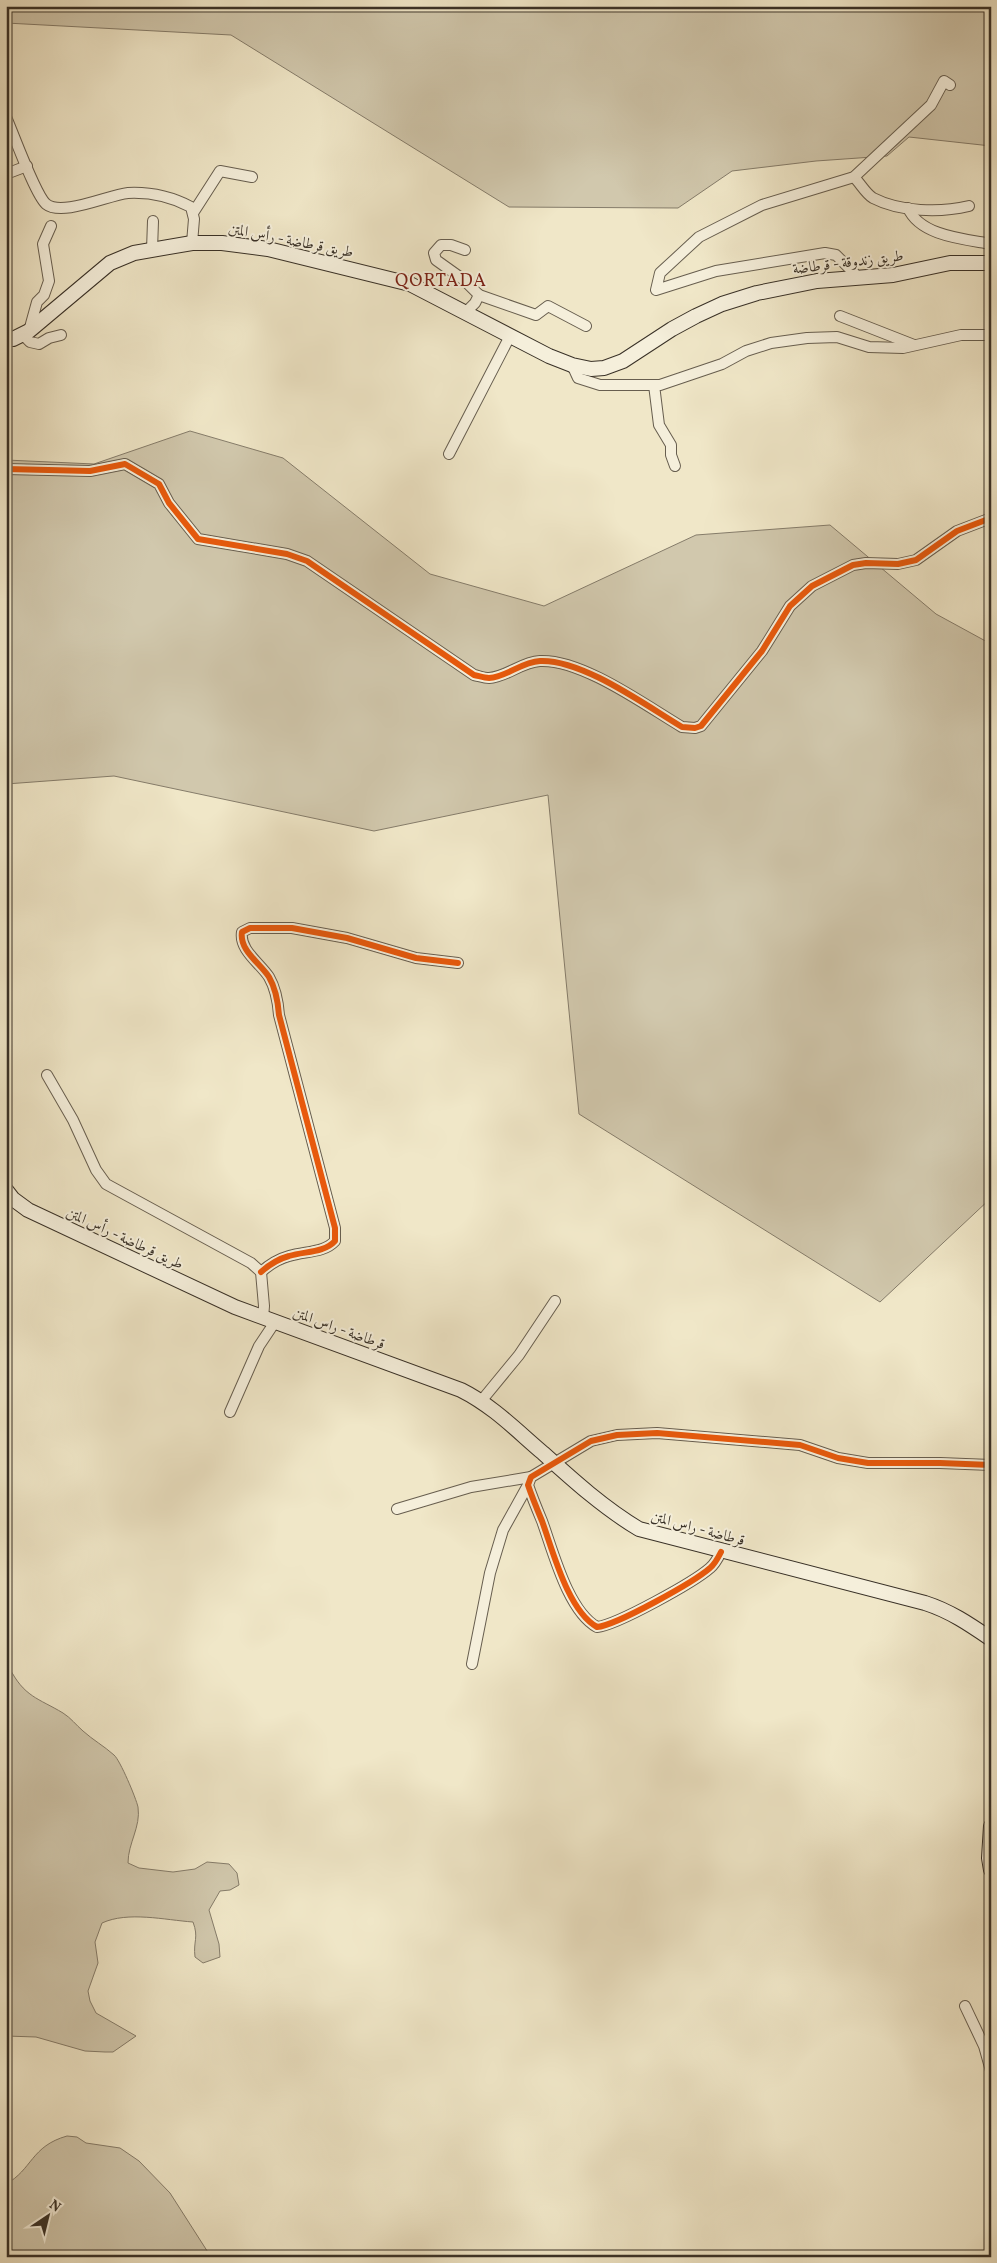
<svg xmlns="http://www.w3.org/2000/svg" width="997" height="2263" viewBox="0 0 997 2263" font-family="Vollkorn,Amiri,serif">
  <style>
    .green { fill: #d1c8ad; stroke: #857c6a }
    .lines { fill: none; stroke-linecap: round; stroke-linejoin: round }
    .minor-casing { stroke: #675e4f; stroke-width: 12 }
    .secondary-casing { stroke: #393127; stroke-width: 16 }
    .minor { stroke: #f5efdb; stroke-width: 10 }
    .secondary { stroke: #f5efdb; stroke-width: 14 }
    .cycleway-casing { stroke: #f5efdb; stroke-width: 9 }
    .cycleway { stroke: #e8590c; stroke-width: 6 }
    .labels { text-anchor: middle; stroke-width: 4; stroke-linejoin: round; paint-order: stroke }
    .street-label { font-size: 15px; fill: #393127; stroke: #f5efdb }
    .quarter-label { font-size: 18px; letter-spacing: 1px; fill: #7a1f14; stroke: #f5efdb }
  </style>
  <rect width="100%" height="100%" fill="#f0e7c8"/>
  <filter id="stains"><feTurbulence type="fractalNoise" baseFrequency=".004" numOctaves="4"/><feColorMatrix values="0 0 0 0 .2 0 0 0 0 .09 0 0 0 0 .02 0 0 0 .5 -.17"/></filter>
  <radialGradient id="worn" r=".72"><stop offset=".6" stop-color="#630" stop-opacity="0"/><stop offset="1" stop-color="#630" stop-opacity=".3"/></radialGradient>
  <g class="green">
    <path d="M 6,6 L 991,6 L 991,146 L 909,137 L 887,156 L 816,161 L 732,171 L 678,208 L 509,207 L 231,35 L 6,23 Z"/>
    <path d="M 190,431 L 283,458 L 430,574 L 544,606 L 696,535 L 830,525 L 936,614 L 991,644 L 991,1198 L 880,1302 L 579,1114 L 548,795 L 374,831 L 114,776 L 6,784 L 6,460 L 94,464 Z"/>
    <path d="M 6,1666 L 9,1667 C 24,1697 38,1698 63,1713 C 71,1718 76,1725 83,1731 C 93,1740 104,1746 114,1755 C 120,1760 136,1798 138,1807 C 141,1827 128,1843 128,1863 L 139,1868 L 173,1872 L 195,1869 L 207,1862 L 229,1864 L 237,1873 L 239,1885 L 230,1890 L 220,1891 L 209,1910 L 219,1944 L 220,1957 L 203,1963 L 195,1957 C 193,1941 199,1938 193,1922 C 165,1920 128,1911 102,1923 L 95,1942 L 98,1963 L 88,1991 L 90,2001 L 96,2013 L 136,2036 L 113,2052 L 105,2052 L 85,2051 L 36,2037 L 6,2036 Z"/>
    <path d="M 67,2136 L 77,2137 L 86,2143 L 120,2148 L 139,2161 L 170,2193 L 211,2257 L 6,2257 L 6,2184 C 32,2170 31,2146 67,2136 Z"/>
  </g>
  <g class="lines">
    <g class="minor-casing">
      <g id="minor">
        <path d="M 6,117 C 14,135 35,194 46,204 C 62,217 108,195 128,193 C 149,192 172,197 191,207 L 194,219 L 192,243"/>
        <path d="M 6,174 L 27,166"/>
        <path d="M 854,177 C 860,183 866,194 873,198 C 900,212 940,213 969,206"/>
        <path d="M 908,208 C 920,236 964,239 991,244"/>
        <path d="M 193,213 L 220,171 L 252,177"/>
        <path d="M 152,250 L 153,221"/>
        <path d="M 465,250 L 451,245 L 441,245 L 434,253 L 436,260 L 464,280 L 479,295 L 475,303 L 466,312"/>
        <path d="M 859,278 L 836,255 L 825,253 L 716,271 L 656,290 L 660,273 L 699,237 L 762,205 L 854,177 L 931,105 L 944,81 L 950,85"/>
        <path d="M 479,295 L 536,315 L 548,306 L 586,326"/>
        <path d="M 840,316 L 914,345"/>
        <path d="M 29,331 L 37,302 L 44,295 L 49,281 L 43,244 L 51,226"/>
        <path d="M 23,335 L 30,342 L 39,344 L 49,338 L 61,335"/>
        <path d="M 572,365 L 578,378 L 600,385 L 660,385 L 722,364 L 746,351 L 771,343 L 807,338 L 837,337 L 869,347 L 903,348 L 961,335 L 991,335"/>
        <path d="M 654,385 L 659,425 L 671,445 L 671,455 L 675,466"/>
        <path d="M 449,454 L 510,336"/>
        <path d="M 6,469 L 90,471 L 125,464 L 159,484 L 169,503 L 198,539 L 287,554 L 307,561 L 474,675 C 479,676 484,678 489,678 C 507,677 521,662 540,661 C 582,659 645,705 682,727 L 695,728 L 701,726 L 762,651 L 790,606 L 812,586 L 853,565 L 866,563 L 898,564 L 916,560 L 957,531 L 991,518"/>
        <path d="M 47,1075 L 73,1120 L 96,1170 L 106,1184 L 251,1263 L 261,1272 L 264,1306 L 263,1318"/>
        <path d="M 261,1272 C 270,1264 278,1259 289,1256 C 305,1251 324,1253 335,1241 L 335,1228 L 279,1015 C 278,1002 276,989 269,977 C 260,963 239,950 242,932 L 250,928 L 292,928 L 347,938 L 416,958 L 458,963"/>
        <path d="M 482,1400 L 519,1355 L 555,1301"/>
        <path d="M 230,1412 L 259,1346 L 275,1322"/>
        <path d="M 397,1509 L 471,1487 L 531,1477"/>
        <path d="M 721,1552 C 718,1558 715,1564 710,1568 C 694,1582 617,1625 597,1627 C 568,1611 553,1551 542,1521 C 537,1509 532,1497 528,1485 L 531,1477 L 591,1441 L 617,1435 L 657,1433 L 800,1445 L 838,1458 L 868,1463 L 940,1463 L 991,1465"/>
        <path d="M 472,1664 L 490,1573 L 503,1530 L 528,1485"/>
        <path d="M 965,2006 L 984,2046 L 991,2071"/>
      </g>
    </g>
    <g class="secondary-casing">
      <g id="secondary">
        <path d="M 6,338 L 13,339 L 29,331 L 110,263 L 134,253 L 192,243 L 222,243 L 268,249 L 410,284 L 549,356 L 572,365 L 591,369 L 604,368 L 623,361 L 672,329 L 696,316 L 722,304 L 757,293 L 817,281 L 893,275 L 950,263 L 991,263"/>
        <path d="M 6,1190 L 13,1199 L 28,1210 L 235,1307 L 461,1390 C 493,1406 516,1430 543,1453 C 574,1481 604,1508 639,1529 L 925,1603 C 950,1611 969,1624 991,1639"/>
        <path d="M 991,1826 L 989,1858 L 991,1870"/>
      </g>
    </g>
    <use href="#minor" class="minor"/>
    <use href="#secondary" class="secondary"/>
    <g class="cycleway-casing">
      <g id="cycleway">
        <path d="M 6,469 L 90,471 L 125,464 L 159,484 L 169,503 L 198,539 L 287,554 L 307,561 L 474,675 C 479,676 484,678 489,678 C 507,677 521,662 540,661 C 582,659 645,705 682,727 L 695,728 L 701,726 L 762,651 L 790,606 L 812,586 L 853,565 L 866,563 L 898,564 L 916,560 L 957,531 L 991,518"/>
        <path d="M 261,1272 C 270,1264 278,1259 289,1256 C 305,1251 324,1253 335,1241 L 335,1228 L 279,1015 C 278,1002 276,989 269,977 C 260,963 239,950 242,932 L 250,928 L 292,928 L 347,938 L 416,958 L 458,963"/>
        <path d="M 721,1552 C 718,1558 715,1564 710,1568 C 694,1582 617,1625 597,1627 C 568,1611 553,1551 542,1521 C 537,1509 532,1497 528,1485 L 531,1477 L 591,1441 L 617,1435 L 657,1433 L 800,1445 L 838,1458 L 868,1463 L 940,1463 L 991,1465"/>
      </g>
    </g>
    <use href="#cycleway" class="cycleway"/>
  </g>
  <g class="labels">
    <g class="street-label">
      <text transform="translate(291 240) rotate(11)" y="5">طريق قرطاضة - رأس المتن</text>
      <text transform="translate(848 262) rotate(-7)" y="5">طريق زندوقة - قرطاضة</text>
      <text transform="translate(125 1238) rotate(25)" y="5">طريق قرطاضة - رأس المتن</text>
      <text transform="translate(339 1328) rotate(20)" y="5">قرطاضة - راس المتن</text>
      <text transform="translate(698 1528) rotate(15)" y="5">قرطاضة - راس المتن</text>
    </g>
    <g class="quarter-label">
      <text x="441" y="286">QORTADA</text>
    </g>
  </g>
  <rect width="997" height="2263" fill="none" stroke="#f0e7c8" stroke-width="25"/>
  <rect x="8" y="8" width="982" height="2248" fill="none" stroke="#393127" stroke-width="2.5"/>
  <rect x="12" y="12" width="972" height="2238" fill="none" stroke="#393127"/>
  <g transform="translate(48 2216) rotate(35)" stroke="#f5efdb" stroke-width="4" paint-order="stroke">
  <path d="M0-4L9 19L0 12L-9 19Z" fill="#393127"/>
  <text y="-8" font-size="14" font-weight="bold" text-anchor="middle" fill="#393127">N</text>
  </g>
  <rect width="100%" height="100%" filter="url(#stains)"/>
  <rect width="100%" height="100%" fill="url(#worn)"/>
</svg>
